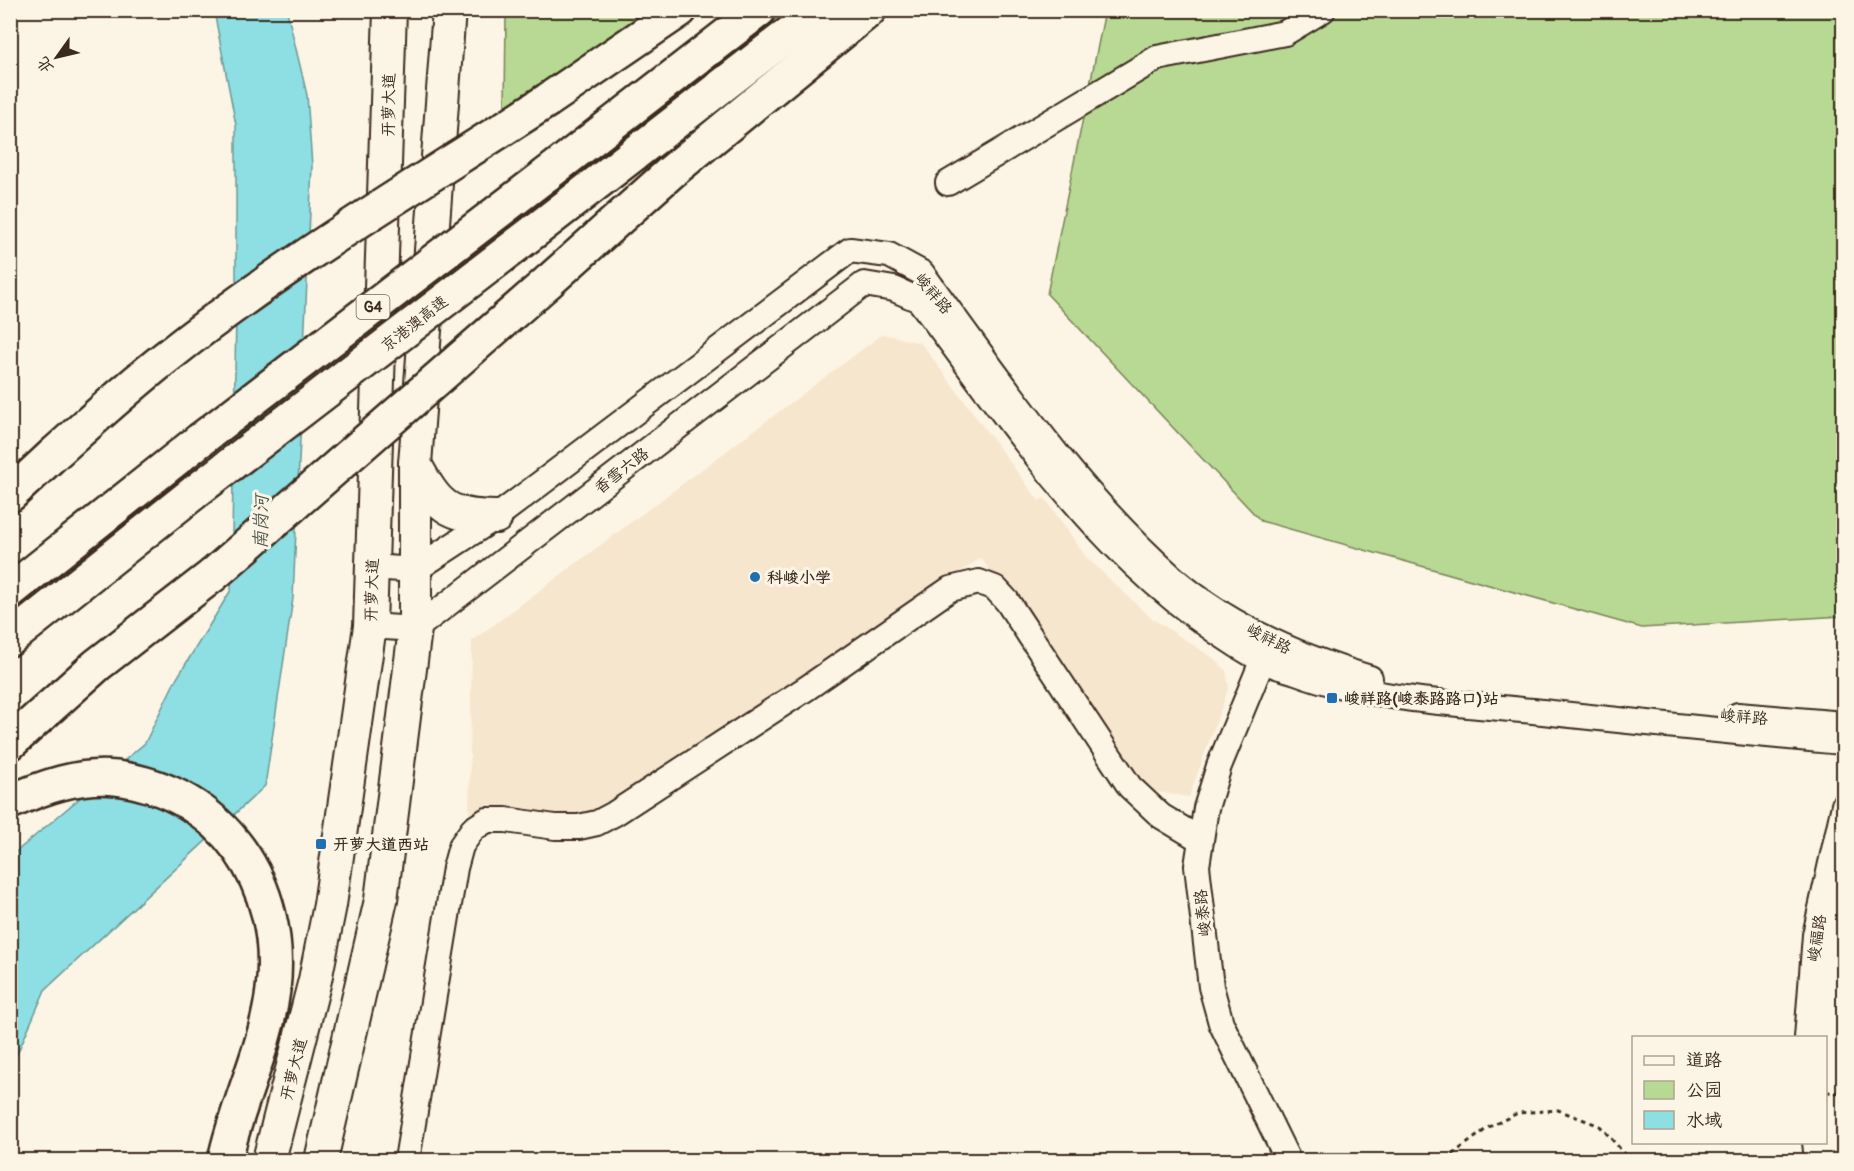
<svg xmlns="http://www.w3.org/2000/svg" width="1854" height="1171" viewBox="0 0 1854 1171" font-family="Pangolin,'LXGW WenKai TC',sans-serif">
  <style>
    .built { fill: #f7e6ce }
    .green { fill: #b8d993; stroke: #7a8258; stroke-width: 1.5 }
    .water { fill: #8ddfe3; stroke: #6c9794; stroke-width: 1.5 }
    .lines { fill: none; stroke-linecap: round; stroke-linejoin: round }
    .minor-casing { stroke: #3b2a1e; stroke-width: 28 }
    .major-casing { stroke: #3b2a1e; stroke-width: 36 }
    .highway-casing { stroke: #3b2a1e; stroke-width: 38 }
    .path { stroke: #3b2a1e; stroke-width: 3; stroke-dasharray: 4.5 4.5; stroke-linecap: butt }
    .minor { stroke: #fcf5e5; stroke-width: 24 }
    .major { stroke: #fcf5e5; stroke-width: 32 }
    .highway { stroke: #fcf5e5; stroke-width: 33 }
    .highway-bridge-casing { stroke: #3b2a1e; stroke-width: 38; stroke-linecap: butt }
    .path-bridge { stroke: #3b2a1e; stroke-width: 3; stroke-dasharray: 4.5 4.5; stroke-linecap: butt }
    .highway-bridge { stroke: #fcf5e5; stroke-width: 33 }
    .poi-dot { fill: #1f6fb2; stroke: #fcf5e5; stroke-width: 2 }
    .labels { text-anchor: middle; stroke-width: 6; stroke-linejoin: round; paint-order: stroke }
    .shield { fill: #fcf5e5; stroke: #75675a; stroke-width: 1.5 }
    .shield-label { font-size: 15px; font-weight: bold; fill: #3b2a1e }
    .street-label { font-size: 16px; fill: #3b2a1e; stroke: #fcf5e5 }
    .poi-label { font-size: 16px; font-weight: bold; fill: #3b2a1e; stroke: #fcf5e5; text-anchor: start }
    .water-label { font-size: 18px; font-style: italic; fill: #50574f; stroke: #fcf5e5 }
  </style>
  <rect width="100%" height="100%" fill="#fcf5e5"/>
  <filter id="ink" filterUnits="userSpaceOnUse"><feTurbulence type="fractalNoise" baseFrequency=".0167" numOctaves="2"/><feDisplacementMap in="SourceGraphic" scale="12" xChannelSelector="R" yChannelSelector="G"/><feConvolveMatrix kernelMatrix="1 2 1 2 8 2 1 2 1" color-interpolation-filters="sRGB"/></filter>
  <g filter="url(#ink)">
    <path class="built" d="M 883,334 L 921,343 L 1039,501 L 1045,498 L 1086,557 L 1150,617 L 1215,659 L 1226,670 L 1229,687 L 1189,797 L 1142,790 L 981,558 L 614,806 L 582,818 L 469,813 L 472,641 Z"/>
    <g class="green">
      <path d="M 506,11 L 654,11 L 505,107 Z"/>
      <path d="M 1105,11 L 1843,11 L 1843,616 L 1642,628 L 1261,521 L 1047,294 Z"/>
    </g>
    <path class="water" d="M 214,11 L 287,11 L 307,95 L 312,166 L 293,598 L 265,786 L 45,990 L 11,1068 L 11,856 L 145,743 L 174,683 L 231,590 L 236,315 L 236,125 Z"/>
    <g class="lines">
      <g class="minor-casing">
        <g id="minor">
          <path d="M 948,183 L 1157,58 L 1285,33 L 1323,10"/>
          <path d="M 372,567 L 415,570 L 496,517 L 850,250 L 889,255 L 922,273 C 999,378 1075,491 1173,578 C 1228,626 1300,657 1370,678"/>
          <path d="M 370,626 L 415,629 L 864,284 L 894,289 L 919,300 C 1021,435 1108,573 1260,659 C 1270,665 1284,668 1296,672 C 1371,700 1453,703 1533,711 C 1636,722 1740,733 1844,742"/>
          <path d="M 1268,647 L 1219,766 L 1206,808 L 1197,866 L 1211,987 L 1221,1023 L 1288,1160"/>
          <path d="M 1738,715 L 1844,724"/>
          <path d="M 1807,1038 L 1815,935 L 1844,805"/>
          <path d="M 1815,1142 L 1817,1160"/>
          <path d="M 407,1160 L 455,868 L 461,846 L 473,829 L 487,820 L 506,820 L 555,827 L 579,827 L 597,823 L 614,814 L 807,688 L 950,589 L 979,582 L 995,588 L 1007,601 L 1130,787 L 1161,816 L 1201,840"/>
          <path d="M 1837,1160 L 1828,1039 L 1828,979 L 1844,892"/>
        </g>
      </g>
      <g class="major-casing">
        <g id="major">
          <path d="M 415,464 C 438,507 447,516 496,517"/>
          <path d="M 269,1160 L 315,980 L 330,905 L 370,626 L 390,10"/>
          <path d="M 321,1160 L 381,900 L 415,629 L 415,464 L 449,10"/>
        </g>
      </g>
      <g class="highway-casing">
        <g id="highway">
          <path d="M 548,100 L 680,10"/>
          <path d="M 546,175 L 759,10"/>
          <path d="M 536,230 L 820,10"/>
          <path d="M 548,282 L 671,172 L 869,10"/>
          <path d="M 10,495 L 54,454"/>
          <path d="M 10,591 L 200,440"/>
          <path d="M 10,639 L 196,491"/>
          <path d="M 10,743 L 97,665 L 213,575"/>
          <path d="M 10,802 C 43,787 79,774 116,778 C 224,792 285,885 273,990 C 266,1049 237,1103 225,1160"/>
        </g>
      </g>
      <path class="path" d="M 1445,1160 L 1489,1127 L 1518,1113 L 1558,1110 L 1600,1126 L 1630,1160"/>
      <use href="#minor" class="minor"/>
      <use href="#major" class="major"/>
      <use href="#highway" class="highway"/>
      <g class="highway-bridge-casing">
        <g id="highway-bridge">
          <path d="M 200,440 L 546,175"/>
          <path d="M 54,454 C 90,422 126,389 164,359 C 284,263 419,184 548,100"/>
          <path d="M 196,491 L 536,230"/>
          <path d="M 213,575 L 548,282"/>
        </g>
      </g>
      <path class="path-bridge" d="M 1826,1092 L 1844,1093"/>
      <use href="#highway-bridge" class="highway-bridge"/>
    </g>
  </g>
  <g class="poi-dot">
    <circle cx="755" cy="577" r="6"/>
    <rect x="1326" y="692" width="12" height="12" rx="3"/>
    <rect x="315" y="838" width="12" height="12" rx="3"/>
  </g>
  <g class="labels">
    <rect class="shield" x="356.5" y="295" width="33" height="24" rx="4.5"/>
    <g class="shield-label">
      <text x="373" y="312">G4</text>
    </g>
    <g class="street-label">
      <text transform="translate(388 105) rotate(-89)" y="6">开萝大道</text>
      <text transform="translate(934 293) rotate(50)" y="6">峻祥路</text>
      <text transform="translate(414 323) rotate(-38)" y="6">京港澳高速</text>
      <text transform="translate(621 470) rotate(-38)" y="6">香雪六路</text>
      <text transform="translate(371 590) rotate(-88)" y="6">开萝大道</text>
      <text transform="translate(1269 638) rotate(27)" y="6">峻祥路</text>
      <text transform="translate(1744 716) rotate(5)" y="6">峻祥路</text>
      <text transform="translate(1202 913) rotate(-96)" y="6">峻泰路</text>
      <text transform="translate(1816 938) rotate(-81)" y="6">峻福路</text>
      <text transform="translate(293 1069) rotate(-76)" y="6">开萝大道</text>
    </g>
    <g class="poi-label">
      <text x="767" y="583">科峻小学</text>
      <text x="1344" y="704">峻祥路(峻泰路路口)站</text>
      <text x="333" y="850">开萝大道西站</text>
    </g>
    <g class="water-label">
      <text transform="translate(261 522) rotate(-89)" y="6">南岗河</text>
    </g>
  </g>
  <rect width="1854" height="1171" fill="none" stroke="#fcf5e5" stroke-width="36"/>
  <rect x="18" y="18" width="1818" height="1135" fill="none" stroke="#3b2a1e" stroke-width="2" filter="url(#ink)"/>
  <rect x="1632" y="1036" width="195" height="108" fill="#fcf5e5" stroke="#afa495" stroke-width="1.5"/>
  <rect x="1644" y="1056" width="30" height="9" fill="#fcf5e5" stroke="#afa495" stroke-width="1.5"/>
  <text x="1686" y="1066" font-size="18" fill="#3b2a1e">道路</text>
  <rect x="1644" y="1081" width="30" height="18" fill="#b8d993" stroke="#afa495" stroke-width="1.5"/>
  <text x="1686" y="1096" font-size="18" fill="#3b2a1e">公园</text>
  <rect x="1644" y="1111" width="30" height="18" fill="#8ddfe3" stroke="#afa495" stroke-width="1.5"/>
  <text x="1686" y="1126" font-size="18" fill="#3b2a1e">水域</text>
  <g transform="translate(57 57) rotate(236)" stroke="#fcf5e5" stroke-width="4.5" paint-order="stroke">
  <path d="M0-4.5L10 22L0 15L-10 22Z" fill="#3b2a1e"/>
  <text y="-9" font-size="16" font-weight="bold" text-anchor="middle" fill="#3b2a1e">北</text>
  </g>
</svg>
